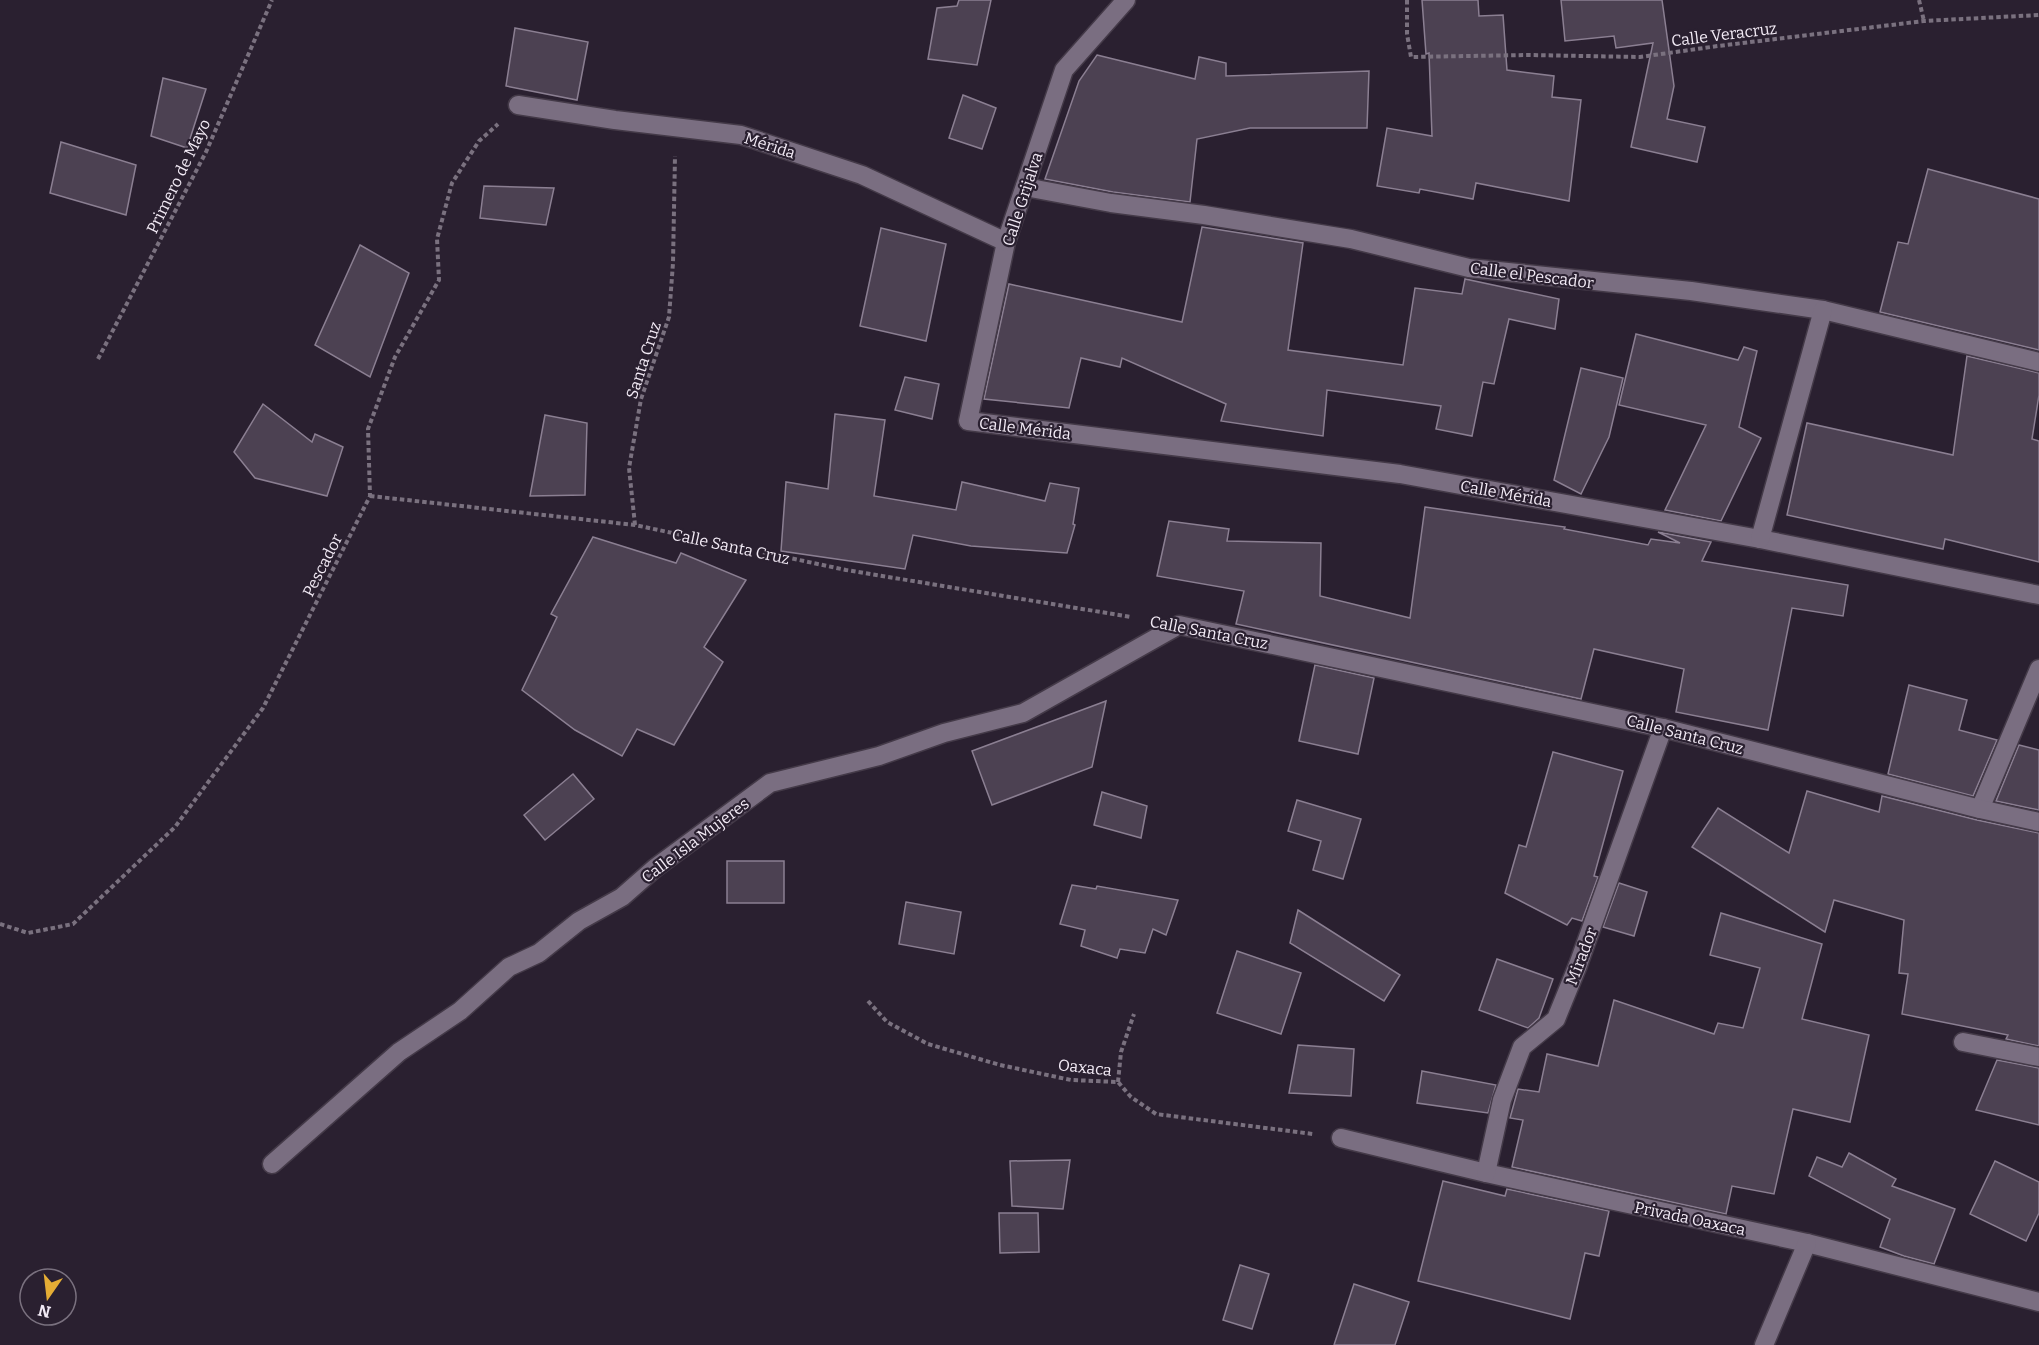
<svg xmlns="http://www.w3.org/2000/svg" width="2039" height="1345" viewBox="0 0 2039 1345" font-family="Bitter,serif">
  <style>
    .building { fill: #4c4152; stroke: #8b7f92; stroke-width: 1.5 }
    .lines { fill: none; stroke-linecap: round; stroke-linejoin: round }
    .street-casing { stroke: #443a48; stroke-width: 21 }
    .path { stroke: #7a717f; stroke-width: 4; stroke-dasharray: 4.5 3; stroke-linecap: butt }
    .street { stroke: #7a6e81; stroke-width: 18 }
    .labels { text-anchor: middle; stroke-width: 4.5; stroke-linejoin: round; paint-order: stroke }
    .street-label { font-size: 16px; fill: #f2eaf5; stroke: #2a2030 }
  </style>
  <rect width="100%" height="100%" fill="#2a2030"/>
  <g class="building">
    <path d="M 959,0 L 991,0 L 977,65 L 928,59 L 937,8 L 957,6 Z"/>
    <path d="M 1422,0 L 1478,0 L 1479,16 L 1503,15 L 1507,70 L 1554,76 L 1552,97 L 1581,100 L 1569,201 L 1476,183 L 1473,199 L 1420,189 L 1419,193 L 1377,186 L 1387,128 L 1432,136 L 1429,53 L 1426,54 Z"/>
    <path d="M 1561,0 L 1662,0 L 1674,86 L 1667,119 L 1705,127 L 1697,162 L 1631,147 L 1653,43 L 1616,48 L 1614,36 L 1565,41 Z"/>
    <path d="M 515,28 L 588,42 L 577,100 L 506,86 Z"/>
    <path d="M 1097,55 L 1195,79 L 1199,57 L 1226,63 L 1226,76 L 1369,71 L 1367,128 L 1250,128 L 1197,139 L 1190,202 L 1113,192 L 1045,179 L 1079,81 Z"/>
    <path d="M 163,78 L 206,89 L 187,148 L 151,136 Z"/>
    <path d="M 963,95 L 996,108 L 982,149 L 949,138 Z"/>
    <path d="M 61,142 L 136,165 L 126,215 L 50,193 Z"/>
    <path d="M 1928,169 L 2039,199 L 2039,350 L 1880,312 L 1898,242 L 1908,244 Z"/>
    <path d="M 484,186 L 554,188 L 546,225 L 480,218 Z"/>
    <path d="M 1202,227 L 1303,243 L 1288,350 L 1403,365 L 1415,288 L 1462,294 L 1465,279 L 1559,299 L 1555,329 L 1509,319 L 1494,384 L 1483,382 L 1472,436 L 1436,429 L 1441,406 L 1327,390 L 1323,436 L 1221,421 L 1226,404 L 1122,358 L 1120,367 L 1081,358 L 1069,408 L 984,399 L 1009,284 L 1182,322 Z"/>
    <path d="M 881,228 L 946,244 L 926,341 L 860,326 Z"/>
    <path d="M 360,245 L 409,273 L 370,377 L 315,345 Z"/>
    <path d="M 1636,334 L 1738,360 L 1744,347 L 1757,351 L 1739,427 L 1761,438 L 1721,521 L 1665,510 L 1706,425 L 1619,405 Z"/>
    <path d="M 1967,356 L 2039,373 L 2039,395 L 2032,439 L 2039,441 L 2039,562 L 1945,539 L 1943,549 L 1787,515 L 1807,423 L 1953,455 Z"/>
    <path d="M 1581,368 L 1623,378 L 1609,437 L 1581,494 L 1554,480 Z"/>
    <path d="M 905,377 L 939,384 L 932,419 L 895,410 Z"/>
    <path d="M 263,404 L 312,442 L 315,434 L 343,447 L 327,496 L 255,478 L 234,452 Z"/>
    <path d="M 835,414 L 885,420 L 874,496 L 956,510 L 962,482 L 1045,501 L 1050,483 L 1079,488 L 1073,524 L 1075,525 L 1067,553 L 971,546 L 913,535 L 905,569 L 781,551 L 786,482 L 828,489 Z"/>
    <path d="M 545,415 L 587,423 L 585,495 L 530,496 Z"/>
    <path d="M 1425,507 L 1565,527 L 1564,529 L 1648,545 L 1651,539 L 1680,543 L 1658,532 L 1711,542 L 1702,561 L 1848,585 L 1843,616 L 1792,608 L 1768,730 L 1676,712 L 1684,669 L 1594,649 L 1581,699 L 1236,624 L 1244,591 L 1157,576 L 1169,521 L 1229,529 L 1227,541 L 1321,543 L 1320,596 L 1410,618 Z"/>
    <path d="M 593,537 L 676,563 L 681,553 L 746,580 L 704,647 L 723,662 L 674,745 L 637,729 L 622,756 L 575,730 L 522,690 L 557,617 L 551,614 Z"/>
    <path d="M 1315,665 L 1374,678 L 1358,754 L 1299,741 Z"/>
    <path d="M 1909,685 L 1967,700 L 1959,730 L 1997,740 L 1973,796 L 1888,774 Z"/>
    <path d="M 1106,701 L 1092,767 L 992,805 L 972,751 Z"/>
    <path d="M 2019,745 L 2039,750 L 2039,810 L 1996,801 Z"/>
    <path d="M 1553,752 L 1623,771 L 1594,876 L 1598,877 L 1582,921 L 1572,918 L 1567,925 L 1505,893 L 1519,845 L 1526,847 Z"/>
    <path d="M 573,774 L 594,799 L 545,840 L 524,815 Z"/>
    <path d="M 1807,791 L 1879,812 L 1882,796 L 1977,820 L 2039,833 L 2039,1046 L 2006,1039 L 2008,1035 L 1902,1014 L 1908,974 L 1899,973 L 1904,920 L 1834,900 L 1825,932 L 1692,847 L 1718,808 L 1789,853 Z"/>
    <path d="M 1102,792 L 1147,806 L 1141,838 L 1094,825 Z"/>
    <path d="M 1297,800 L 1361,819 L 1343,879 L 1313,870 L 1321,841 L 1288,831 Z"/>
    <rect x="727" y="861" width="57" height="42"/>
    <path d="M 1619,883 L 1647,892 L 1634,936 L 1603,927 Z"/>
    <path d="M 1072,885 L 1096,889 L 1097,886 L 1178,900 L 1166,935 L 1153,929 L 1145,953 L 1120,949 L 1117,958 L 1081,946 L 1085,930 L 1060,924 Z"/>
    <path d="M 906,902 L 961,912 L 954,954 L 899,944 Z"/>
    <path d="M 1298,910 L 1400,975 L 1384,1001 L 1290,943 Z"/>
    <path d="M 1721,913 L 1822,944 L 1802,1019 L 1869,1035 L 1850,1122 L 1793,1109 L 1774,1194 L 1732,1186 L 1726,1214 L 1512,1167 L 1523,1120 L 1510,1118 L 1518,1089 L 1539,1092 L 1547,1054 L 1598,1066 L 1614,1000 L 1714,1034 L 1718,1023 L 1743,1028 L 1760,968 L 1710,955 Z"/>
    <path d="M 1237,951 L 1301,973 L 1281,1034 L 1217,1013 Z"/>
    <path d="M 1497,959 L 1553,979 L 1539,1018 L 1528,1028 L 1479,1010 Z"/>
    <path d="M 1298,1045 L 1354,1049 L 1351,1096 L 1289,1093 Z"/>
    <path d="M 1997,1060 L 2039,1068 L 2039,1125 L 1976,1110 Z"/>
    <path d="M 1422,1071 L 1496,1085 L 1488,1113 L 1417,1103 Z"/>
    <path d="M 1849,1153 L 1896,1179 L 1892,1186 L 1955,1209 L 1934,1264 L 1904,1256 L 1880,1247 L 1890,1219 L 1809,1176 L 1817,1157 L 1842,1167 Z"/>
    <path d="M 1070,1160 L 1063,1209 L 1012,1206 L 1010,1161 Z"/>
    <path d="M 1995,1161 L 2039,1182 L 2039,1213 L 2026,1241 L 1970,1214 Z"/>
    <path d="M 1443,1181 L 1505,1196 L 1507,1189 L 1609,1211 L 1599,1256 L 1585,1253 L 1570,1319 L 1418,1281 Z"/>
    <path d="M 999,1213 L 1038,1213 L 1039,1252 L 1000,1253 Z"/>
    <path d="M 1240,1265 L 1269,1274 L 1252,1329 L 1223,1320 Z"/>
    <path d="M 1354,1284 L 1409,1302 L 1395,1345 L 1334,1345 Z"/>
  </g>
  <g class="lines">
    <g class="street-casing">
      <g id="street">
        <path d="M 1126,0 L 1064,70 L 1006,242 L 968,421 L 1400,474 L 1760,539 L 2039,595"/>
        <path d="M 518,105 L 615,120 L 741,135 L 862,175 L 1006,242"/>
        <path d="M 1025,187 L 1111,203 L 1204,215 L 1351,239 L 1469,268 L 1691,291 L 1823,310 L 2039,362"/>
        <path d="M 1760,539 L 1823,310"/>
        <path d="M 1980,809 L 2039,669"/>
        <path d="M 1963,1042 L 2039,1057"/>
        <path d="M 1341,1138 L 1486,1173 L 1807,1243 L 2039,1302"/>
        <path d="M 272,1164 L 399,1052 L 460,1011 L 509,967 L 539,953 L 579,921 L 622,897 L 655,868 L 770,783 L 879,756 L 944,733 L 1023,713 L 1179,625 L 1663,728 L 1980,809 L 2039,822"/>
        <path d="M 1486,1173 L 1502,1100 L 1522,1047 L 1556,1019 L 1578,965 L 1663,728"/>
        <path d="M 1764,1345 L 1807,1243"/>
      </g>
    </g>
    <g class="path">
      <path d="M 1407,0 L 1407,34 L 1411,57 L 1528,55 L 1640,57 L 1718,46 L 1924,21 L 2039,15"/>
      <path d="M 1919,0 L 1924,21"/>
      <path d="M 98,359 L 206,152 L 272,0"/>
      <path d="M 370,496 L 635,525 L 846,570 L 1131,617"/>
      <path d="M 635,525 L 629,468 L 641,399 L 669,317 L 673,263 L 675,156"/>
      <path d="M 0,924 L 28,933 L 73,924 L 175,827 L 263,708 L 370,496 L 368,429 L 395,357 L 439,280 L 437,239 L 452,183 L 479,141 L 498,124"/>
      <path d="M 868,1001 L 887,1022 L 928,1044 L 1000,1065 L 1071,1080 L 1118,1082 L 1131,1097 L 1156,1114 L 1313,1134"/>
      <path d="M 1118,1082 L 1121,1052 L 1134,1014"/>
    </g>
    <use href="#street" class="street"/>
  </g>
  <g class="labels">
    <g class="street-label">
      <text transform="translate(1724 34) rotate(-7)" y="6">Calle Veracruz</text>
      <text transform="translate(770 145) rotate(18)" y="6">Mérida</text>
      <text transform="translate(178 176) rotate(-64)" y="6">Primero de Mayo</text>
      <text transform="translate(1022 199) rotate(-72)" y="6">Calle Grijalva</text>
      <text transform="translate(1532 275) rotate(7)" y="6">Calle el Pescador</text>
      <text transform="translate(643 360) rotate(-72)" y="6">Santa Cruz</text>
      <text transform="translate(1025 428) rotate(7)" y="6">Calle Mérida</text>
      <text transform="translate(1506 493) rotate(10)" y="6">Calle Mérida</text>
      <text transform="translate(731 546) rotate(12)" y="6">Calle Santa Cruz</text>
      <text transform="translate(322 565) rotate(-63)" y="6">Pescador</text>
      <text transform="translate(1209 632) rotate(11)" y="6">Calle Santa Cruz</text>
      <text transform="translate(1685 734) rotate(14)" y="6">Calle Santa Cruz</text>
      <text transform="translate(695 840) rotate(-37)" y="6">Calle Isla Mujeres</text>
      <text transform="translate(1581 956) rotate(-69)" y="6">Mirador</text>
      <text transform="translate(1085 1067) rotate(6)" y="6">Oaxaca</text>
      <text transform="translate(1690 1218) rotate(12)" y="6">Privada Oaxaca</text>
    </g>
  </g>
  <g transform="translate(48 1297) rotate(194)"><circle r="28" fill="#2a2030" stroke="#7a717f" stroke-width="1.5"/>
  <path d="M0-4.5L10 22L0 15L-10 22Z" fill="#e5ad35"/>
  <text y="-9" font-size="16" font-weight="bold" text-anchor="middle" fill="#f2eaf5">N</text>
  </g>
</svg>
